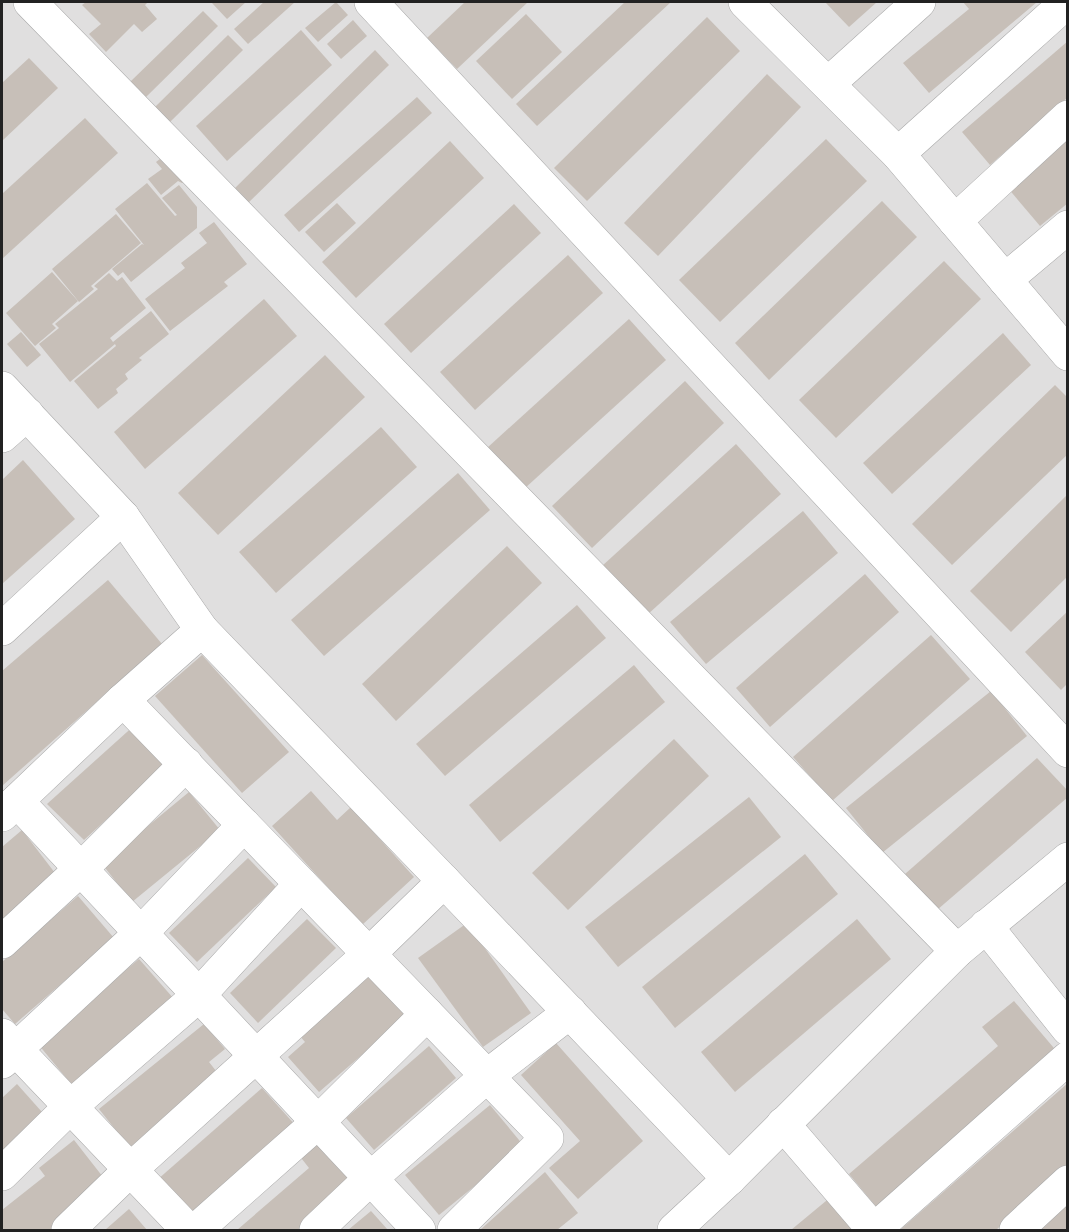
<svg xmlns="http://www.w3.org/2000/svg" width="1069" height="1232" viewBox="0 0 1069 1232" font-family="'Nunito Sans',sans-serif">
  <style>
    .residential { fill: #e0dfdf }
    .building { fill: #c7bfb8 }
    .lines { fill: none; stroke-linecap: round; stroke-linejoin: round }
    .minor-casing { stroke: #a9a9a9; stroke-width: 34 }
    .minor { stroke: #fff; stroke-width: 33 }
  </style>
  <rect width="100%" height="100%" fill="#f2efe9"/>
  <rect class="residential" x="2" y="2" width="1065" height="1228"/>
  <g class="building">
    <path d="M 86,2 L 148,2 L 145,5 L 157,19 L 142,32 L 134,24 L 106,52 L 89,34 L 101,24 L 82,5 Z"/>
    <path d="M 214,2 L 246,2 L 227,19 L 212,3 Z"/>
    <path d="M 264,2 L 295,2 L 248,44 L 234,29 Z"/>
    <path d="M 336,2 L 348,15 L 318,42 L 305,28 Z"/>
    <path d="M 465,2 L 528,2 L 457,69 L 427,38 Z"/>
    <path d="M 625,2 L 671,2 L 537,126 L 516,104 Z"/>
    <path d="M 825,2 L 877,2 L 849,27 Z"/>
    <path d="M 963,2 L 1037,2 L 929,93 L 903,63 L 969,9 Z"/>
    <path d="M 203,11 L 218,26 L 145,98 L 130,82 Z"/>
    <path d="M 526,14 L 562,52 L 512,99 L 476,61 Z"/>
    <path d="M 707,17 L 740,51 L 587,201 L 554,168 Z"/>
    <path d="M 353,20 L 367,36 L 341,59 L 327,44 Z"/>
    <path d="M 301,30 L 332,65 L 227,161 L 196,126 Z"/>
    <path d="M 228,35 L 243,50 L 170,122 L 155,107 Z"/>
    <path d="M 1068,41 L 1068,97 L 990,165 L 962,132 Z"/>
    <path d="M 375,50 L 389,65 L 244,207 L 230,193 Z"/>
    <path d="M 29,58 L 58,88 L 2,141 L 2,83 Z"/>
    <path d="M 767,74 L 801,107 L 658,256 L 624,223 Z"/>
    <path d="M 417,97 L 432,113 L 299,232 L 284,215 Z"/>
    <path d="M 85,118 L 118,153 L 2,259 L 2,194 Z"/>
    <path d="M 1068,137 L 1068,203 L 1040,226 L 1007,187 Z"/>
    <path d="M 826,139 L 867,181 L 720,322 L 679,280 Z"/>
    <path d="M 450,141 L 484,178 L 356,298 L 322,262 Z"/>
    <path d="M 169,152 L 189,178 L 182,183 L 178,181 L 161,195 L 148,179 L 162,169 L 156,162 Z"/>
    <path d="M 147,183 L 175,216 L 177,215 L 162,198 L 179,185 L 197,207 L 197,228 L 131,282 L 123,272 L 118,276 L 112,269 L 142,244 L 144,245 L 115,209 Z"/>
    <path d="M 882,201 L 917,237 L 769,380 L 735,343 Z"/>
    <path d="M 337,203 L 356,223 L 324,252 L 305,232 Z"/>
    <path d="M 514,204 L 541,233 L 411,353 L 384,324 Z"/>
    <path d="M 116,214 L 141,243 L 91,286 L 94,289 L 79,302 L 52,269 Z"/>
    <path d="M 214,222 L 247,264 L 224,282 L 228,286 L 170,331 L 145,299 L 185,268 L 181,263 L 207,243 L 199,233 Z"/>
    <path d="M 568,255 L 603,293 L 475,410 L 440,372 Z"/>
    <path d="M 944,261 L 981,299 L 836,438 L 799,400 Z"/>
    <path d="M 52,272 L 78,301 L 52,324 L 56,328 L 35,346 L 6,313 Z"/>
    <path d="M 109,273 L 117,281 L 122,277 L 146,308 L 110,338 L 113,342 L 151,311 L 169,334 L 139,358 L 142,360 L 125,374 L 128,379 L 116,389 L 118,393 L 98,409 L 74,381 L 116,346 L 115,344 L 70,382 L 39,344 L 59,328 L 55,324 L 98,289 L 94,286 Z"/>
    <path d="M 264,299 L 297,336 L 145,469 L 114,432 Z"/>
    <path d="M 629,319 L 666,360 L 524,489 L 487,448 Z"/>
    <path d="M 21,332 L 41,355 L 27,367 L 7,344 Z"/>
    <path d="M 1003,333 L 1031,365 L 892,494 L 863,463 Z"/>
    <path d="M 325,355 L 365,397 L 218,535 L 178,493 Z"/>
    <path d="M 685,381 L 724,423 L 592,548 L 552,506 Z"/>
    <path d="M 1055,385 L 1068,398 L 1068,454 L 952,565 L 912,524 Z"/>
    <path d="M 381,427 L 417,467 L 276,593 L 239,552 Z"/>
    <path d="M 736,444 L 781,494 L 647,615 L 602,566 Z"/>
    <path d="M 23,460 L 75,519 L 2,584 L 2,480 Z"/>
    <path d="M 458,473 L 490,510 L 324,656 L 291,620 Z"/>
    <path d="M 1068,494 L 1068,576 L 1011,632 L 970,591 Z"/>
    <path d="M 803,511 L 838,553 L 706,664 L 670,622 Z"/>
    <path d="M 507,546 L 542,583 L 396,721 L 362,684 Z"/>
    <path d="M 865,574 L 899,612 L 770,727 L 736,688 Z"/>
    <path d="M 108,580 L 162,644 L 2,786 L 2,671 Z"/>
    <path d="M 577,605 L 606,638 L 445,776 L 416,744 Z"/>
    <path d="M 1068,611 L 1068,683 L 1061,690 L 1025,652 Z"/>
    <path d="M 931,635 L 970,679 L 832,801 L 793,757 Z"/>
    <path d="M 202,655 L 289,752 L 242,793 L 155,696 Z"/>
    <path d="M 634,665 L 665,702 L 500,842 L 469,805 Z"/>
    <path d="M 991,691 L 1027,736 L 882,853 L 846,808 Z"/>
    <path d="M 137,723 L 169,762 L 84,840 L 47,804 Z"/>
    <path d="M 674,739 L 709,776 L 568,910 L 532,873 Z"/>
    <path d="M 1037,758 L 1068,791 L 1068,797 L 937,910 L 905,874 Z"/>
    <path d="M 311,791 L 337,820 L 351,807 L 414,877 L 362,925 L 272,826 Z"/>
    <path d="M 189,792 L 220,830 L 132,902 L 102,864 Z"/>
    <path d="M 749,797 L 781,837 L 618,967 L 585,927 Z"/>
    <path d="M 22,830 L 55,873 L 2,920 L 2,847 Z"/>
    <path d="M 805,854 L 838,894 L 675,1028 L 642,987 Z"/>
    <path d="M 248,858 L 276,887 L 197,962 L 169,933 Z"/>
    <path d="M 78,896 L 114,938 L 15,1024 L 2,1009 L 2,962 Z"/>
    <path d="M 307,919 L 336,948 L 258,1023 L 230,993 Z"/>
    <path d="M 857,919 L 891,959 L 735,1092 L 701,1052 Z"/>
    <path d="M 467,923 L 531,1013 L 483,1047 L 418,958 Z"/>
    <path d="M 139,959 L 174,999 L 72,1085 L 38,1044 Z"/>
    <path d="M 372,972 L 408,1015 L 319,1092 L 288,1057 L 305,1042 L 299,1035 Z"/>
    <path d="M 1014,1001 L 1059,1054 L 878,1209 L 849,1174 L 998,1046 L 982,1027 Z"/>
    <path d="M 204,1024 L 225,1049 L 209,1062 L 220,1076 L 130,1148 L 99,1109 Z"/>
    <path d="M 556,1043 L 643,1141 L 578,1199 L 549,1168 L 580,1141 L 521,1075 Z"/>
    <path d="M 429,1046 L 456,1078 L 374,1150 L 346,1118 Z"/>
    <path d="M 1068,1083 L 1068,1167 L 996,1230 L 902,1230 L 901,1229 Z"/>
    <path d="M 17,1084 L 50,1121 L 2,1163 L 2,1098 Z"/>
    <path d="M 262,1088 L 297,1127 L 192,1219 L 157,1180 Z"/>
    <path d="M 490,1105 L 524,1146 L 439,1215 L 405,1175 Z"/>
    <path d="M 326,1131 L 365,1176 L 302,1230 L 237,1230 L 309,1168 L 298,1154 Z"/>
    <path d="M 74,1140 L 110,1186 L 54,1230 L 2,1230 L 2,1210 L 45,1176 L 39,1168 Z"/>
    <path d="M 545,1172 L 578,1213 L 557,1230 L 480,1230 Z"/>
    <path d="M 832,1196 L 862,1230 L 791,1230 Z"/>
    <path d="M 1068,1202 L 1068,1230 L 1036,1230 Z"/>
    <path d="M 129,1209 L 147,1230 L 105,1230 Z"/>
    <path d="M 371,1211 L 388,1230 L 348,1230 Z"/>
  </g>
  <g class="lines">
    <g class="minor-casing">
      <g id="minor">
        <path d="M 30,2 L 957,951"/>
        <path d="M 371,2 L 1068,751"/>
        <path d="M 745,2 L 898,154 L 1068,354"/>
        <path d="M 828,84 L 919,2"/>
        <path d="M 898,154 L 1067,2"/>
        <path d="M 955,221 L 1068,117"/>
        <path d="M 1005,280 L 1068,227"/>
        <path d="M 2,388 L 123,517 L 202,630 L 444,881 L 729,1179"/>
        <path d="M 2,436 L 27,414"/>
        <path d="M 2,629 L 123,517"/>
        <path d="M 123,700 L 547,1138 L 454,1230"/>
        <path d="M 17,801 L 419,1230"/>
        <path d="M 2,815 L 123,700 L 202,630"/>
        <path d="M 986,926 L 1068,1029"/>
        <path d="M 2,942 L 81,869 L 186,764"/>
        <path d="M 2,1035 L 188,1230"/>
        <path d="M 2,1062 L 141,933 L 244,825"/>
        <path d="M 783,1124 L 874,1230"/>
        <path d="M 2,1174 L 70,1107 L 199,995 L 301,884"/>
        <path d="M 68,1230 L 130,1170 L 369,954 L 444,881"/>
        <path d="M 196,1230 L 318,1122 L 427,1014"/>
        <path d="M 316,1230 L 371,1178 L 487,1076 L 570,1012"/>
        <path d="M 674,1230 L 729,1179 L 957,951 L 1068,859"/>
        <path d="M 874,1230 L 1068,1058"/>
        <path d="M 1016,1230 L 1068,1182"/>
      </g>
    </g>
    <use href="#minor" class="minor"/>
  </g>
  <rect width="1069" height="1232" fill="none" stroke="#222222" stroke-width="6"/>
</svg>
